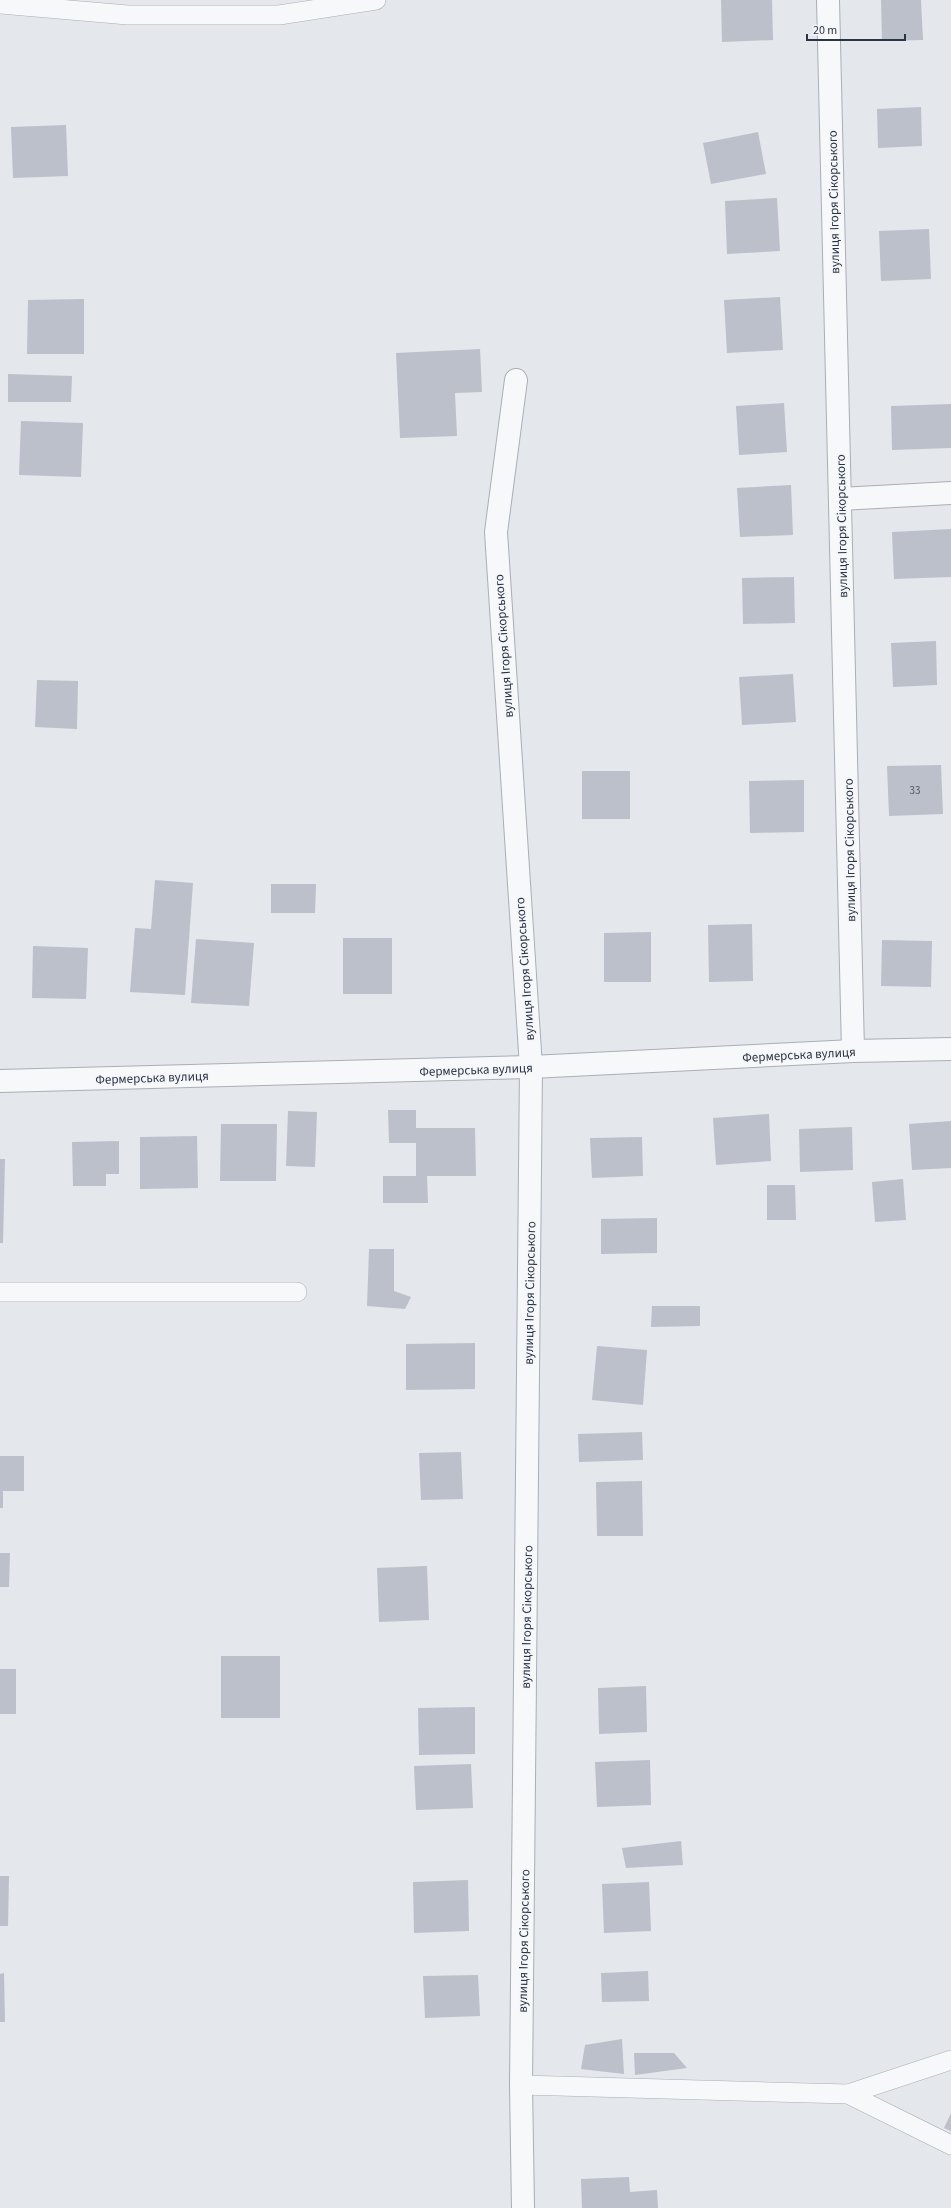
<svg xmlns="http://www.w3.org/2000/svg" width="951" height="2208" viewBox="0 0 951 2208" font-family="'Source Sans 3',sans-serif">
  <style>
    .building { fill: #bbc0ca }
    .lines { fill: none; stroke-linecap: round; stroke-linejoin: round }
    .service-casing { stroke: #a9aeb7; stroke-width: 20 }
    .minor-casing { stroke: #a9aeb7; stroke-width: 24 }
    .service { stroke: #f7f8fa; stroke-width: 19 }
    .minor { stroke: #f7f8fa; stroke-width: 22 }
    .labels { text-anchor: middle; stroke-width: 3; stroke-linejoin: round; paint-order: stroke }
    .number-label { font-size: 11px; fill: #4f5766 }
    .street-label { font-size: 13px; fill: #2b3445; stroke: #f4f6f9 }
  </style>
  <rect width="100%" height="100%" fill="#e4e7ec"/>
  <g class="building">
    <path d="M 721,0 L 772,0 L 773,40 L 722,42 Z"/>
    <path d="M 881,0 L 921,0 L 923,40 L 882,41 Z"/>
    <path d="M 921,107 L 922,146 L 878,148 L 877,109 Z"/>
    <path d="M 66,125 L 68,176 L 13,178 L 11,127 Z"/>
    <path d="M 758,132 L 766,174 L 711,184 L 703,143 Z"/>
    <path d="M 777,198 L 780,251 L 727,254 L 725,201 Z"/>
    <path d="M 929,229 L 931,279 L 881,281 L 879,231 Z"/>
    <path d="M 780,297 L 783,350 L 727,353 L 724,300 Z"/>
    <path d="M 84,299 L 84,354 L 27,354 L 28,300 Z"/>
    <path d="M 480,349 L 482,392 L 455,393 L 457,436 L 400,438 L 396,353 Z"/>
    <path d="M 8,374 L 72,376 L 71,402 L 8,402 Z"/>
    <path d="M 784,403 L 787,452 L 739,455 L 736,406 Z"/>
    <path d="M 951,404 L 951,448 L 892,450 L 891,406 Z"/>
    <path d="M 21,421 L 83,423 L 81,477 L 19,475 Z"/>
    <path d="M 791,485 L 793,535 L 740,537 L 737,488 Z"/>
    <path d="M 951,529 L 951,577 L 894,579 L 892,532 Z"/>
    <path d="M 794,577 L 795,623 L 743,624 L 742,578 Z"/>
    <path d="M 936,641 L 937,685 L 893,687 L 891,643 Z"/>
    <path d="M 793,674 L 796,722 L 742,725 L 739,677 Z"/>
    <path d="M 37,680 L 78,681 L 77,729 L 35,727 Z"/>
    <path d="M 941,765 L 943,814 L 889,816 L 887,766 Z"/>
    <rect x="582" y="771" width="48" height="48"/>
    <path d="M 804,780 L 804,832 L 750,833 L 749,781 Z"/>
    <path d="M 155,880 L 193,883 L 185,995 L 130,992 L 135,928 L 151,929 Z"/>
    <path d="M 271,884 L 316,884 L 315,913 L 271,913 Z"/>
    <path d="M 752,924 L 753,981 L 709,982 L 708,925 Z"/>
    <path d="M 651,932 L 651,982 L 604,982 L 604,933 Z"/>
    <rect x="343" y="938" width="49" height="56"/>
    <path d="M 196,939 L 254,943 L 249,1006 L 191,1003 Z"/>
    <path d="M 882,940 L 932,941 L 931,987 L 881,986 Z"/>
    <path d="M 33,946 L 88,948 L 86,999 L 32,998 Z"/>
    <path d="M 388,1110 L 416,1110 L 416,1128 L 475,1128 L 476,1176 L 427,1176 L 428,1203 L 383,1203 L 383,1176 L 416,1176 L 416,1143 L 389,1143 Z"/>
    <path d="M 288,1111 L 317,1112 L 315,1167 L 286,1166 Z"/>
    <path d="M 769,1114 L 771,1161 L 716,1165 L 713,1118 Z"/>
    <path d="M 951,1121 L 951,1168 L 912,1170 L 909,1124 Z"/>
    <path d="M 221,1124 L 277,1124 L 276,1181 L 220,1181 Z"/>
    <path d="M 852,1127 L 853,1170 L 800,1172 L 799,1129 Z"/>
    <path d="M 197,1136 L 198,1188 L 140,1189 L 140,1137 Z"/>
    <path d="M 642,1137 L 643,1176 L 592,1178 L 590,1138 Z"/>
    <path d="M 119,1141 L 119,1174 L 106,1174 L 106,1186 L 73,1186 L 72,1142 Z"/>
    <path d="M 0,1159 L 5,1159 L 3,1243 L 0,1243 Z"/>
    <path d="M 903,1179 L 906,1220 L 875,1222 L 872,1182 Z"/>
    <path d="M 767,1185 L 795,1185 L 796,1220 L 767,1220 Z"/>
    <path d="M 657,1218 L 657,1253 L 601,1254 L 601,1219 Z"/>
    <path d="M 369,1249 L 394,1249 L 394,1291 L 411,1297 L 405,1309 L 367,1306 Z"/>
    <path d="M 652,1306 L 700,1306 L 700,1326 L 651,1327 Z"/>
    <path d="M 475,1343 L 475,1389 L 406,1390 L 406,1344 Z"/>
    <path d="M 597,1346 L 647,1350 L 643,1405 L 592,1400 Z"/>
    <path d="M 642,1432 L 643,1460 L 579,1462 L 578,1434 Z"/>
    <path d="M 461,1452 L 463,1499 L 421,1500 L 419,1453 Z"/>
    <path d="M 0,1456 L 24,1456 L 24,1491 L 3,1491 L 3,1508 L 0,1508 Z"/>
    <path d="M 642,1481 L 643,1536 L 597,1536 L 596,1482 Z"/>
    <path d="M 0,1553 L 10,1553 L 9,1587 L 0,1587 Z"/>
    <path d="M 427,1566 L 429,1620 L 379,1622 L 377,1568 Z"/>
    <rect x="221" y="1656" width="59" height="62"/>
    <rect x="0" y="1669" width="16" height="45"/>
    <path d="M 646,1686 L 647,1732 L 599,1734 L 598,1688 Z"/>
    <path d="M 475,1707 L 475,1754 L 419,1755 L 418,1708 Z"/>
    <path d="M 650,1760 L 651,1805 L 597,1807 L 595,1762 Z"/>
    <path d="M 471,1764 L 473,1808 L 416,1810 L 414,1766 Z"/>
    <path d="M 681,1841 L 683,1865 L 626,1868 L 622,1848 Z"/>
    <path d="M 0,1876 L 9,1876 L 8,1926 L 0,1926 Z"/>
    <path d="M 468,1880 L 469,1931 L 414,1933 L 413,1882 Z"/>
    <path d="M 649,1882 L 651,1931 L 604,1933 L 602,1884 Z"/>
    <path d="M 648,1971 L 649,2001 L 602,2002 L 601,1973 Z"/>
    <path d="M 4,1973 L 5,2022 L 0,2022 L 0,1974 Z"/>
    <path d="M 478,1975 L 480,2016 L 425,2018 L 423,1976 Z"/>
    <path d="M 622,2039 L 624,2074 L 581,2069 L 585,2045 Z"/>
    <path d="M 634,2053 L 674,2053 L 687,2068 L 635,2075 Z"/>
    <path d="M 951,2113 L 951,2131 L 944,2128 Z"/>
    <path d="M 629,2177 L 630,2192 L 657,2190 L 658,2208 L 582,2208 L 581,2179 Z"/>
  </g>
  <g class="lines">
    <g class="service-casing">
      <g id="service">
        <path d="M 0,4 L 128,15 L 279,15 L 376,0"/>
        <path d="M 0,1292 L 297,1292"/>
        <path d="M 521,2085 L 848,2094 L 951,2145"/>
        <path d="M 848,2094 L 951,2060"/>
      </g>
    </g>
    <g class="minor-casing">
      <g id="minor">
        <path d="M 828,0 L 853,1051"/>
        <path d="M 516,380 L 496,532 L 531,1067 L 521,2085 L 523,2208"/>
        <path d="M 840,499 L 951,493"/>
        <path d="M 0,1081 L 531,1067 L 853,1051 L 951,1049"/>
      </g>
    </g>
    <use href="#service" class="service"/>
    <use href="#minor" class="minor"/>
  </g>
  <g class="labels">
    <g class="number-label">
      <text x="915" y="794">33</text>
    </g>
    <g class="street-label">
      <text transform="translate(833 202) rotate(-91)" y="5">вулиця Ігоря Сікорського</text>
      <text transform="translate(841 526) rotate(-91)" y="5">вулиця Ігоря Сікорського</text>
      <text transform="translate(503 646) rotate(-94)" y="5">вулиця Ігоря Сікорського</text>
      <text transform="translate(849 850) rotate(-91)" y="5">вулиця Ігоря Сікорського</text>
      <text transform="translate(524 969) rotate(-94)" y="5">вулиця Ігоря Сікорського</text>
      <text transform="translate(799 1054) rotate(-3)" y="5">Фермерська вулиця</text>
      <text transform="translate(476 1069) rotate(-2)" y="5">Фермерська вулиця</text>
      <text transform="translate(152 1077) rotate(-2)" y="5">Фермерська вулиця</text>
      <text transform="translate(529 1293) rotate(-89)" y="5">вулиця Ігоря Сікорського</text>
      <text transform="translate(526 1617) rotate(-89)" y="5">вулиця Ігоря Сікорського</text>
      <text transform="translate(523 1941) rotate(-89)" y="5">вулиця Ігоря Сікорського</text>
    </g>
  </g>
  <path d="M807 34v6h98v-6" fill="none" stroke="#2b3445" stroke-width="2"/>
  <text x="813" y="34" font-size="12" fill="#2b3445" stroke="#f4f6f9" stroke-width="3" paint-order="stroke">20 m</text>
</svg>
